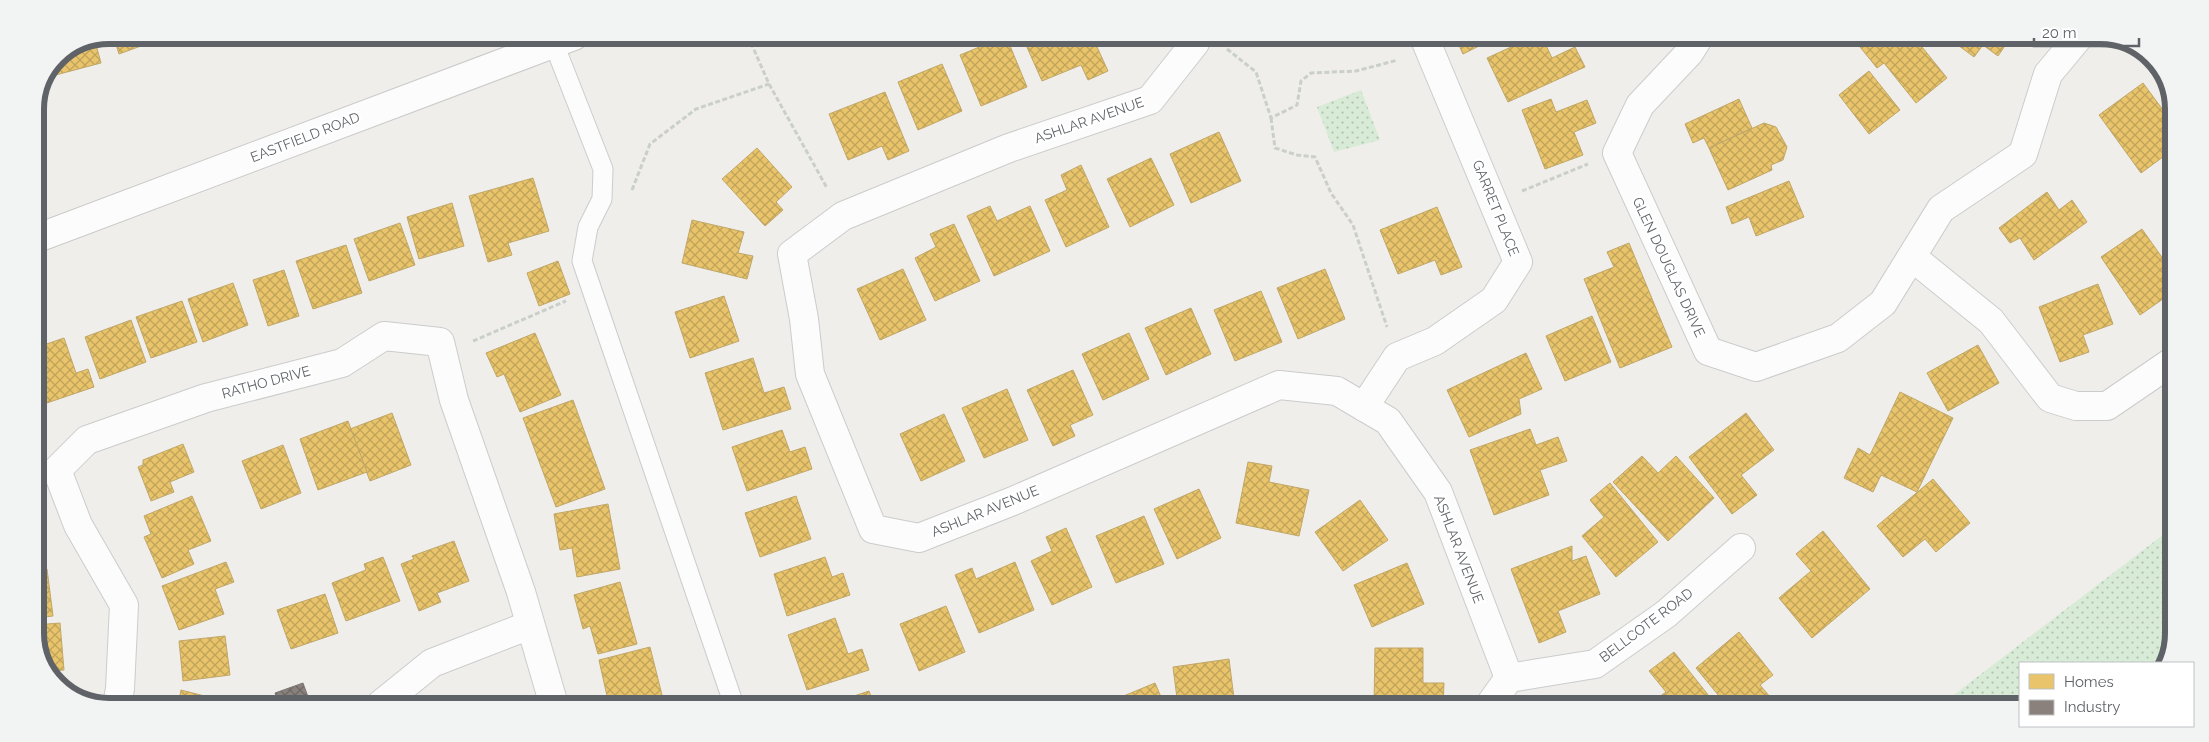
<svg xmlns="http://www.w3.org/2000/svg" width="2209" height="742" viewBox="0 0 2209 742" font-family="Raleway,sans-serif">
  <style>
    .green { fill: url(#green-dots) }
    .homes { fill: url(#homes-cross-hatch); stroke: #c0a769 }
    .industry { fill: url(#industry-cross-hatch); stroke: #7d7876 }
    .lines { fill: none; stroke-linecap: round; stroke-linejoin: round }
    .lane-casing { stroke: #cbcccc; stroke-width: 21 }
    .street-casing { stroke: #cbcccc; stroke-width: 30 }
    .secondary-casing { stroke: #cacacb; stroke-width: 30 }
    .path { stroke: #cacfcc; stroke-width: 3; stroke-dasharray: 5 2.5; stroke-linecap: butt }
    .lane { stroke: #fdfcfc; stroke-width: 19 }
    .street { stroke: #fdfcfc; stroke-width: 28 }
    .secondary { stroke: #fdfcfc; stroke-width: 28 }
    .labels { text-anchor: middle; stroke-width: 5; stroke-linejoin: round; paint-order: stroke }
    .street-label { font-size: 14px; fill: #5f6368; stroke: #fff }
    .rim { fill: none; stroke: #5f6368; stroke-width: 6 }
  </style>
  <defs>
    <pattern id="green-dots" width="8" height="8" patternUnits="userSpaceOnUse" patternTransform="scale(1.25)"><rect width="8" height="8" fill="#d8ebd6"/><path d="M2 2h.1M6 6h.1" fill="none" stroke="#b2c2b1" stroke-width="1.8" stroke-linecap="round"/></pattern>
    <pattern id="homes-cross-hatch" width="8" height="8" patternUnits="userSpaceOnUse" patternTransform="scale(1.25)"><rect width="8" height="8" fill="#e9c46a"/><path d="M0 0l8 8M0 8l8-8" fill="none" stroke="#c0a35b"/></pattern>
    <pattern id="industry-cross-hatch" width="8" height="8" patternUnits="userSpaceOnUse" patternTransform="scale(1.25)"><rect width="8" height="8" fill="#8a817c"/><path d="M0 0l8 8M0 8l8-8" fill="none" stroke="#6e6865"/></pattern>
  </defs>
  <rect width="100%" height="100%" fill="#efeeea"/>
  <g class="green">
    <path d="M 1361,90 L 1380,140 L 1334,152 L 1317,107 Z"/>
    <path d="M 2172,528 L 2171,652 L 2164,663 L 2020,663 L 2020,707 L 1938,707 Z"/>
  </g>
  <g class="homes">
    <path d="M 113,35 L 149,35 L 152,42 L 119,54 Z"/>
    <path d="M 1006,36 L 1027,87 L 981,106 L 960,55 Z"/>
    <path d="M 1022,36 L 1092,36 L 1108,71 L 1088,80 L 1081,65 L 1042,81 Z"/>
    <path d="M 1455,37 L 1497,37 L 1463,54 Z"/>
    <path d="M 1533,37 L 1542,37 L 1552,58 L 1575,47 L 1585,67 L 1508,102 L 1487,58 Z"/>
    <path d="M 1873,37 L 1914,37 L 1947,78 L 1916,103 L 1884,63 L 1877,68 L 1860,47 Z"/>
    <path d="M 1947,37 L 2011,37 L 1998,56 L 1983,45 L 1974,57 Z"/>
    <path d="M 95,41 L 101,63 L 48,77 L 57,57 Z"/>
    <path d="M 942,64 L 962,111 L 918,130 L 898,82 Z"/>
    <path d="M 1869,71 L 1900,110 L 1869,134 L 1839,95 Z"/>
    <path d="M 2143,83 L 2174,125 L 2174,149 L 2141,173 L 2099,115 Z"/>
    <path d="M 885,92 L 909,151 L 888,160 L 882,146 L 848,160 L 829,114 Z"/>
    <path d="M 1551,99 L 1556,112 L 1587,100 L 1596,123 L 1574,132 L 1583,155 L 1545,169 L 1522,110 Z"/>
    <path d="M 1739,99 L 1752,128 L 1709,148 L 1704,138 L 1693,143 L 1685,124 Z"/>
    <path d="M 1764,123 L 1776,127 L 1787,147 L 1783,160 L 1771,165 L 1772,170 L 1728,190 L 1709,148 Z"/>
    <path d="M 1219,132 L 1241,181 L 1191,203 L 1170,154 Z"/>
    <path d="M 757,148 L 792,187 L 776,202 L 783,210 L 765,226 L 722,179 Z"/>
    <path d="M 1151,158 L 1174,205 L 1130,227 L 1107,179 Z"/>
    <path d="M 1081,165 L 1109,227 L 1066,247 L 1045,200 L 1067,190 L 1061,175 Z"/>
    <path d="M 533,178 L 549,231 L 508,243 L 512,255 L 488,262 L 469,196 Z"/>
    <path d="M 1789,181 L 1804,217 L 1756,236 L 1749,217 L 1732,224 L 1726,207 Z"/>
    <path d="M 2047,192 L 2059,210 L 2072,200 L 2087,222 L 2034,260 L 2020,238 L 2010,243 L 1999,228 Z"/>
    <path d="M 452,203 L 464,246 L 419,259 L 407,217 Z"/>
    <path d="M 990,206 L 997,221 L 1030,206 L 1050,251 L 994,276 L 967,216 Z"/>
    <path d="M 1437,207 L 1462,267 L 1441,275 L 1435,260 L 1398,274 L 1380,230 Z"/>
    <path d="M 692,220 L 744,232 L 738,253 L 753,256 L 747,279 L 682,263 Z"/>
    <path d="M 400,223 L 415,265 L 369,281 L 354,239 Z"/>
    <path d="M 954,224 L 980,281 L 935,301 L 915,258 L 936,247 L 930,234 Z"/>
    <path d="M 2142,229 L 2173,273 L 2173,292 L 2140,315 L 2101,257 Z"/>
    <path d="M 2173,242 L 2173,262 L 2165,248 Z"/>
    <path d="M 1629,243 L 1672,347 L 1620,368 L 1584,279 L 1614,267 L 1607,252 Z"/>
    <path d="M 346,245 L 362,293 L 313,309 L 296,261 Z"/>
    <path d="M 558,261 L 570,294 L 539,306 L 527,273 Z"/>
    <path d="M 903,269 L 926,320 L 880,340 L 857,289 Z"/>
    <path d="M 1325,269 L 1345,319 L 1298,339 L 1277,288 Z"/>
    <path d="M 284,270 L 299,316 L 268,326 L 253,280 Z"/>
    <path d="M 233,283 L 248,325 L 203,342 L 188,299 Z"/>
    <path d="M 2098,284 L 2113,324 L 2083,335 L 2089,352 L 2060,362 L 2039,307 Z"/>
    <path d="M 1261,291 L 1282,342 L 1235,361 L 1214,310 Z"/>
    <path d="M 724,296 L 739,341 L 690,358 L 675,312 Z"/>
    <path d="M 182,301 L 197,342 L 151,358 L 136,317 Z"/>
    <path d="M 1191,308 L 1211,354 L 1166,375 L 1145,328 Z"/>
    <path d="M 1592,316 L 1611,362 L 1565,381 L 1546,336 Z"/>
    <path d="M 131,320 L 146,362 L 100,379 L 85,337 Z"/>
    <path d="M 535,333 L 561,395 L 520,412 L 504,374 L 497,377 L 486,353 Z"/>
    <path d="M 1129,333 L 1149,379 L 1103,400 L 1082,354 Z"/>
    <path d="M 64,338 L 76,373 L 88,369 L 94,387 L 35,407 L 35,348 Z"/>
    <path d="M 1978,345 L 1999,383 L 1948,411 L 1927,373 Z"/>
    <path d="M 1526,353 L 1542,389 L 1519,399 L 1521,414 L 1469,437 L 1447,390 Z"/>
    <path d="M 753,358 L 764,393 L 784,387 L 791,409 L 723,430 L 705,373 Z"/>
    <path d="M 1073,370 L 1093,415 L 1070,425 L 1075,436 L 1053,446 L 1027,390 Z"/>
    <path d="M 1007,389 L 1028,440 L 984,458 L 962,408 Z"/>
    <path d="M 1900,392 L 1953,418 L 1917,492 L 1881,475 L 1873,492 L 1844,478 L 1858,448 L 1870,455 Z"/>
    <path d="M 573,400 L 605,489 L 556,507 L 523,418 Z"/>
    <path d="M 392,413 L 411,465 L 370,481 L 350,429 Z"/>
    <path d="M 1746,413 L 1774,450 L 1741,475 L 1757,495 L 1732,514 L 1689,457 Z"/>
    <path d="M 944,414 L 965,461 L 921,481 L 900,434 Z"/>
    <path d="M 348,421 L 367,472 L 318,490 L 300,439 Z"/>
    <path d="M 1530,429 L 1536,445 L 1558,437 L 1567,461 L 1540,470 L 1549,495 L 1494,515 L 1470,450 Z"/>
    <path d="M 782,430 L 790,452 L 805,447 L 812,469 L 747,491 L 732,447 Z"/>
    <path d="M 183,444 L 194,472 L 170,482 L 174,492 L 151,501 L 138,467 L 143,465 L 143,460 Z"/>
    <path d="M 283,445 L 301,493 L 261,509 L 242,461 Z"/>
    <path d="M 1642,456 L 1658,473 L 1676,456 L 1714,498 L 1668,541 L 1613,482 Z"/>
    <path d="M 1248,462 L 1272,466 L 1269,482 L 1309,490 L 1299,536 L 1236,523 Z"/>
    <path d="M 1933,479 L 1970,523 L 1936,552 L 1925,539 L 1903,557 L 1877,526 Z"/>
    <path d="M 1610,483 L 1658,542 L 1616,577 L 1582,536 L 1604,517 L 1590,500 Z"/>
    <path d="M 1199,489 L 1221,538 L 1177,559 L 1154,509 Z"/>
    <path d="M 192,496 L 211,541 L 188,550 L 194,564 L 162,578 L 144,537 L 151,534 L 144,516 Z"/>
    <path d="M 796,496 L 811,539 L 760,557 L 745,513 Z"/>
    <path d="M 1360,500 L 1388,540 L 1343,571 L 1315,532 Z"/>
    <path d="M 608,504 L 620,569 L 577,577 L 572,548 L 560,550 L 554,514 Z"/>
    <path d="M 1144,516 L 1164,564 L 1116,583 L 1096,536 Z"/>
    <path d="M 1066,528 L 1092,587 L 1052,605 L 1031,561 L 1052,551 L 1046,537 Z"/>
    <path d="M 1823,531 L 1870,589 L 1812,638 L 1779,598 L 1811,571 L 1796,554 Z"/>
    <path d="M 454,541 L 469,581 L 437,593 L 441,602 L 419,611 L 401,564 L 414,559 L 412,556 Z"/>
    <path d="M 1572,546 L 1572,561 L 1586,556 L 1600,594 L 1558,611 L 1566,632 L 1539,643 L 1511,569 Z"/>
    <path d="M 383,557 L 400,601 L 346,621 L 332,583 L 366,570 L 364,564 Z"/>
    <path d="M 825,557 L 832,577 L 843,573 L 850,595 L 787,616 L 774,574 Z"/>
    <path d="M 226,562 L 234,582 L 215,589 L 224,614 L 179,630 L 162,586 Z"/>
    <path d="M 1015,562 L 1034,610 L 979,633 L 955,575 L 972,568 L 976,579 Z"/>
    <path d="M 1407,563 L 1424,604 L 1372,627 L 1354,585 Z"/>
    <path d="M 47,569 L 53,616 L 35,618 L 35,570 Z"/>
    <path d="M 620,582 L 637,644 L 598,654 L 590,626 L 583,629 L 574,595 Z"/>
    <path d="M 325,594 L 338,633 L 291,649 L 277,610 Z"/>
    <path d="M 946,606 L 965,652 L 919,671 L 900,624 Z"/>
    <path d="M 835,618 L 848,654 L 862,649 L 869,670 L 807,690 L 788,635 Z"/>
    <path d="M 60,623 L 64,670 L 49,671 L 35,638 L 35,625 Z"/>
    <path d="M 1739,632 L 1773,675 L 1760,685 L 1777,705 L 1774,707 L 1728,707 L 1696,668 Z"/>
    <path d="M 225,636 L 230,675 L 183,681 L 179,641 Z"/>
    <path d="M 650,647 L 662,695 L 646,698 L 648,705 L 609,705 L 599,660 Z"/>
    <path d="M 1375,648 L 1423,648 L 1423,683 L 1444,683 L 1443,706 L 1374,706 Z"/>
    <path d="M 1674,652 L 1717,706 L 1646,706 L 1666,692 L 1649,671 Z"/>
    <path d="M 1229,659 L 1235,706 L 1178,706 L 1173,667 Z"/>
    <path d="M 1155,683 L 1165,706 L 1111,706 L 1109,702 Z"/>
    <path d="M 181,690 L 236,704 L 236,705 L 178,705 Z"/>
    <path d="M 869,691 L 874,705 L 827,705 Z"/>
  </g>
  <path class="industry" d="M 303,683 L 311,705 L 279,705 L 275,693 Z"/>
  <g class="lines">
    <g class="lane-casing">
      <path id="lane" d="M 554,44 L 603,169 L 602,199 L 588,227 L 582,261 L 734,705"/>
    </g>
    <g class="street-casing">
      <g id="street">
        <path d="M 1196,36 L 1195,43 L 1150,100 L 1009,148 L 843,216 L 792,254 L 804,319 L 810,374 L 873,529 L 919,538 L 1013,501 L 1279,385 L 1337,391 L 1388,421 L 1438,492 L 1509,678"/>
        <path d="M 1699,37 L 1689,53 L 1640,105 L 1617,153 L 1708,351 L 1756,367 L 1838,338 L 1883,303 L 1941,209 L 2023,154 L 2048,74 L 2078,38"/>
        <path d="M 1912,257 L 1991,321 L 2050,398 L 2076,406 L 2107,406 L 2173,361"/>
        <path d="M 1364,407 L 1397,357 L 1435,341 L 1494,300 L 1518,262 L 1424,37"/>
        <path d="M 1509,678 L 1595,664 L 1666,614 L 1741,548"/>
        <path d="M 117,704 L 120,689 L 124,605 L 78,525 L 57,470 L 87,440 L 206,398 L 342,363 L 384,336 L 440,342 L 454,400 L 521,592 L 554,705"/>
        <path d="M 380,705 L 432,663 L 530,625"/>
        <path d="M 1489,706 L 1509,678"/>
      </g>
    </g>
    <g class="secondary-casing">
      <path id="secondary" d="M 35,239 L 574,36"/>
    </g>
    <g class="path">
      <path d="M 748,36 L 769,84 L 827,188"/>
      <path d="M 1227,49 L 1256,72 L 1271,118 L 1297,105 L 1301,81 L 1311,73 L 1356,71 L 1398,60"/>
      <path d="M 1271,118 L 1275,148 L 1297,155 L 1315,157 L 1331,193 L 1353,225 L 1387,327"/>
      <path d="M 632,190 L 650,144 L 696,109 L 769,84"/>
      <path d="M 1522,191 L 1588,164"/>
      <path d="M 473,341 L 566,301"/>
      <path d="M 35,426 L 46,438"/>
    </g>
    <use href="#lane" class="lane"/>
    <use href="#street" class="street"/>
    <use href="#secondary" class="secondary"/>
  </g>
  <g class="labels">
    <g class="street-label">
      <text transform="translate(1089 120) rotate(-19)" y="5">ASHLAR AVENUE</text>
      <text transform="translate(305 137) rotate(-21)" y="5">EASTFIELD ROAD</text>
      <text transform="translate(1496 208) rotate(68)" y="5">GARRET PLACE</text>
      <text transform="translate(1669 267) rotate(65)" y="5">GLEN DOUGLAS DRIVE</text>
      <text transform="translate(266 382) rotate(-15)" y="5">RATHO DRIVE</text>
      <text transform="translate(985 511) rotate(-22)" y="5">ASHLAR AVENUE</text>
      <text transform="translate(1459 549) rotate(69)" y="5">ASHLAR AVENUE</text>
      <text transform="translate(1646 625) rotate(-37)" y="5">BELLCOTE ROAD</text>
    </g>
  </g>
  <path d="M0 0H2209V742H0ZM109 44H2100A65 65 0 0 1 2165 109V633A65 65 0 0 1 2100 698H109A65 65 0 0 1 44 633V109A65 65 0 0 1 109 44Z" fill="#f2f3f3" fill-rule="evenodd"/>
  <path class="rim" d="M109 44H2100A65 65 0 0 1 2165 109V633A65 65 0 0 1 2100 698H109A65 65 0 0 1 44 633V109A65 65 0 0 1 109 44Z"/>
  <rect x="2019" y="662" width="175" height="65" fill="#ffffff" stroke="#bfc1c3"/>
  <rect x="2029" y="674" width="25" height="15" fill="#e9c46a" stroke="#bfc1c3"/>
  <text x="2064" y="687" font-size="15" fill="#5f6368">Homes</text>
  <rect x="2029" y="700" width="25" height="15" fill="#8a817c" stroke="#bfc1c3"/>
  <text x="2064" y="712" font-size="15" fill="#5f6368">Industry</text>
  <path d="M2034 38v8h105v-8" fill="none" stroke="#5f6368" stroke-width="2.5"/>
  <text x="2042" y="38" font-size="15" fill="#5f6368" stroke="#ffffff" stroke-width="4" paint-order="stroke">20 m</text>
</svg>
